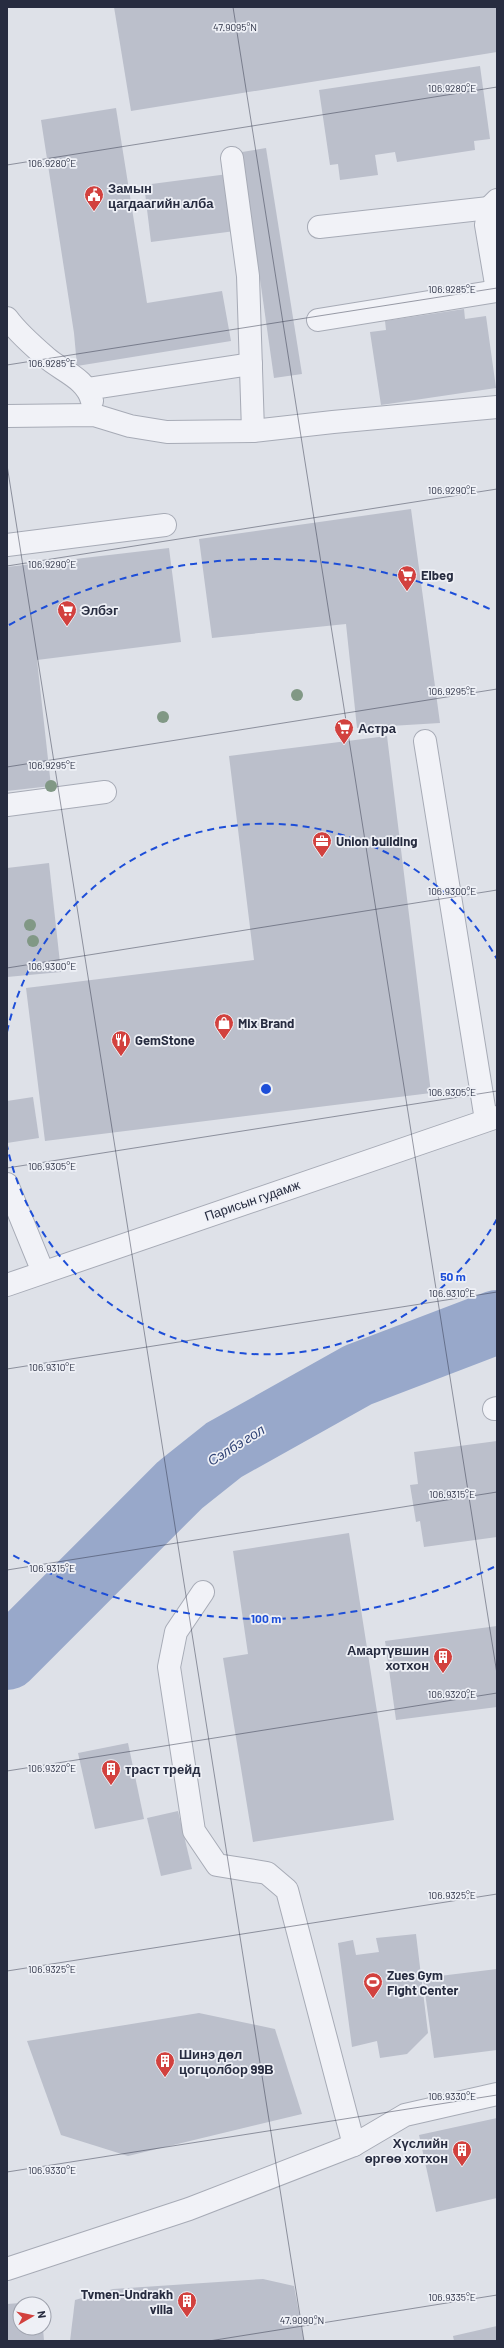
<svg xmlns="http://www.w3.org/2000/svg" width="504" height="2348" viewBox="0 0 504 2348" font-family="Barlow,sans-serif">
  <style>
    .lines { fill: none; stroke-linecap: round; stroke-linejoin: round }
    .river { stroke: #98a8ca; stroke-width: 64 }
    .building { fill: #bbbfcb }
    .minor-casing { stroke: #a7abb6; stroke-width: 24 }
    .minor { stroke: #f1f2f7; stroke-width: 22 }
    .tree { fill: #819885 }
    .ticks { fill: none; stroke: #272c40; stroke-width: 1; stroke-opacity: 0.45 }
    .ring { fill: none; stroke: #1d4ed8; stroke-width: 2; stroke-dasharray: 7 5 }
    .labels { text-anchor: middle; stroke-width: 3.5; stroke-linejoin: round; paint-order: stroke }
    .poi-label { font-size: 13px; font-weight: bold; fill: #272c40; stroke: #eef0f6; text-anchor: start }
    .street-label { font-size: 13px; fill: #272c40; stroke: #eef0f6 }
    .water-label { font-size: 14px; font-style: italic; fill: #304375; stroke: #eef0f6 }
    .ticks-label { font-size: 10px; text-anchor: middle; fill: #272c40; stroke: #eef0f6; stroke-width: 3.5; stroke-linejoin: round; paint-order: stroke }
    .centre { fill: #1d4ed8; stroke: #eef0f6; stroke-width: 2 }
    .ring-label { font-size: 12px; text-anchor: middle; font-weight: bold; fill: #1d4ed8; stroke: #eef0f6; stroke-width: 3.5; stroke-linejoin: round; paint-order: stroke }
  </style>
  <rect width="100%" height="100%" fill="#dee1e8"/>
  <g class="lines">
    <path class="river" d="M 7,1658 L 180,1485 L 224,1450 L 358,1375 L 497,1322"/>
  </g>
  <g class="building">
    <path d="M 114,7 L 497,7 L 497,52 L 131,111 Z"/>
    <path d="M 480,66 L 490,139 L 474,141 L 475,150 L 397,162 L 395,152 L 375,155 L 378,175 L 340,180 L 338,164 L 330,165 L 319,90 Z"/>
    <path d="M 116,108 L 147,303 L 222,291 L 231,341 L 77,366 L 74,333 L 41,120 Z"/>
    <path d="M 266,148 L 302,374 L 274,378 L 242,152 Z"/>
    <path d="M 228,174 L 235,231 L 151,242 L 144,185 Z"/>
    <path d="M 464,309 L 465,319 L 486,316 L 496,388 L 381,405 L 370,332 L 386,330 L 385,321 Z"/>
    <path d="M 411,509 L 440,723 L 357,728 L 346,624 L 212,638 L 199,539 Z"/>
    <path d="M 169,548 L 181,642 L 37,660 L 51,786 L 7,791 L 7,567 Z"/>
    <path d="M 387,736 L 431,1093 L 45,1141 L 26,988 L 254,960 L 229,756 Z"/>
    <path d="M 49,863 L 61,972 L 7,977 L 7,868 Z"/>
    <path d="M 33,1097 L 39,1138 L 7,1143 L 7,1101 Z"/>
    <path d="M 497,1441 L 497,1537 L 424,1547 L 420,1521 L 416,1522 L 410,1485 L 418,1484 L 414,1452 Z"/>
    <path d="M 349,1533 L 394,1820 L 253,1842 L 223,1658 L 248,1654 L 233,1551 Z"/>
    <path d="M 497,1626 L 497,1707 L 396,1720 L 385,1641 Z"/>
    <path d="M 128,1743 L 144,1819 L 95,1829 L 78,1753 Z"/>
    <path d="M 178,1811 L 192,1869 L 161,1876 L 147,1818 Z"/>
    <path d="M 416,1934 L 428,2033 L 407,2054 L 380,2058 L 377,2041 L 352,2047 L 338,1943 L 353,1940 L 356,1955 L 379,1952 L 376,1938 Z"/>
    <path d="M 497,1969 L 497,2050 L 434,2058 L 423,1978 Z"/>
    <path d="M 199,2013 L 275,2029 L 302,2114 L 128,2156 L 61,2135 L 27,2041 Z"/>
    <path d="M 497,2118 L 497,2198 L 436,2212 L 419,2135 Z"/>
    <path d="M 263,2279 L 294,2286 L 304,2341 L 70,2341 L 75,2300 L 113,2289 Z"/>
    <path d="M 42,2302 L 42,2304 L 28,2304 L 27,2303 Z"/>
    <path d="M 7,2304 L 20,2303 L 20,2328 L 43,2328 L 44,2341 L 7,2341 Z"/>
    <path d="M 497,2326 L 497,2341 L 454,2341 L 453,2336 Z"/>
  </g>
  <g class="lines">
    <g class="minor-casing">
      <g id="minor">
        <path d="M 232,158 L 248,276 L 253,431"/>
        <path d="M 497,200 L 489,208 L 486,225 L 497,290"/>
        <path d="M 319,227 L 489,208"/>
        <path d="M 7,318 C 18,333 33,346 47,358 C 62,371 87,379 92,401"/>
        <path d="M 318,320 L 497,291"/>
        <path d="M 87,389 L 251,364"/>
        <path d="M 7,416 L 94,415 L 130,426 L 167,432 L 253,431 L 333,422 L 497,407"/>
        <path d="M 7,545 L 165,525"/>
        <path d="M 425,741 L 486,1120"/>
        <path d="M 7,805 L 105,792"/>
        <path d="M 7,1184 L 43,1272"/>
        <path d="M 7,1285 L 497,1117"/>
        <path d="M 494,1409 L 497,1408"/>
        <path d="M 203,1592 L 176,1632 L 169,1667 L 194,1831 L 217,1865 L 267,1873 L 287,1890 L 354,2145"/>
        <path d="M 7,2269 L 189,2209 L 354,2145 L 405,2115 L 497,2094"/>
      </g>
    </g>
    <use href="#minor" class="minor"/>
  </g>
  <g class="tree">
    <circle cx="297" cy="695" r="6"/>
    <circle cx="163" cy="717" r="6"/>
    <circle cx="51" cy="786" r="6"/>
    <circle cx="30" cy="925" r="6"/>
    <circle cx="33" cy="941" r="6"/>
  </g>
  <path class="ticks" d="M 233,7 L 497,1674M 7,165 L 497,87M 7,365 L 497,288M 7,465 L 304,2341M 7,566 L 497,489M 7,767 L 497,689M 7,968 L 497,890M 7,1168 L 497,1091M 7,1369 L 497,1292M 7,1570 L 497,1492M 7,1771 L 497,1693M 7,1971 L 497,1894M 7,2172 L 497,2095M 209,2341 L 497,2295"/>
  <g class="ring">
    <path d="M497 1219A265 265 0 0 1 7 1146M7 1032A265 265 0 0 1 497 959"/>
    <path d="M494 1567A530 530 0 0 1 9 1553M9 625A530 530 0 0 1 494 611"/>
  </g>
  <defs>
    <g id="civic-pin" transform="scale(1)"><path d="M0 17L-7.5 6A9.5 9.5 0 1 1 7.5 6Z" fill="#d2413e" stroke="#eef0f6"/><path d="M-.6-6.5H3V-4.5H.6V-3L4-1V1h2V6H-6V1h2V-1L-.6-3ZM-1.2 2.5V6h2.4V2.5Z" fill="#fff"/></g>
    <g id="supermarket-pin" transform="scale(1)"><path d="M0 17L-7.5 6A9.5 9.5 0 1 1 7.5 6Z" fill="#d2413e" stroke="#eef0f6"/><path d="M-6-5.5h2.5l.6 2H6L4.5 2H-2.5L-4.4-4H-6ZM-1.5 3.2a1.3 1.3 0 1 0 .1 0ZM3 3.2a1.3 1.3 0 1 0 .1 0Z" fill="#fff"/></g>
    <g id="office-pin" transform="scale(1)"><path d="M0 17L-7.5 6A9.5 9.5 0 1 1 7.5 6Z" fill="#d2413e" stroke="#eef0f6"/><path d="M-6-3h4V-5.5h4V-3h4V5H-6ZM-1-4.5V-3h2v-1.5ZM-6 0V1H6V0Z" fill="#fff"/></g>
    <g id="shop-pin" transform="scale(1)"><path d="M0 17L-7.5 6A9.5 9.5 0 1 1 7.5 6Z" fill="#d2413e" stroke="#eef0f6"/><path d="M-5-2.5h2.3a2.7 3.5 0 0 1 5.4 0H5L5.5 6h-11ZM-1.5-2.5h3a1.5 2.3 0 0 0-3 0Z" fill="#fff"/></g>
    <g id="restaurant-pin" transform="scale(1)"><path d="M0 17L-7.5 6A9.5 9.5 0 1 1 7.5 6Z" fill="#d2413e" stroke="#eef0f6"/><path d="M-5-6h1v4h1v-4h1v4h1v-4h1v5L-1.5 .5V6h-2V.5L-5-1ZM5-6V6H3V1.5H1.5Q1.5-4 5-6Z" fill="#fff"/></g>
    <g id="building-pin" transform="scale(1)"><path d="M0 17L-7.5 6A9.5 9.5 0 1 1 7.5 6Z" fill="#d2413e" stroke="#eef0f6"/><path d="M-4-6H4V6H1V3H-1V6H-4ZM-2.5-4.3h1.7v1.8h-1.7ZM.8-4.3h1.7v1.8H.8ZM-2.5-1h1.7V.8h-1.7ZM.8-1h1.7V.8H.8Z" fill="#fff"/></g>
    <g id="stadium-pin" transform="scale(1)"><path d="M0 17L-7.5 6A9.5 9.5 0 1 1 7.5 6Z" fill="#d2413e" stroke="#eef0f6"/><path d="M0-5a6.5 5 0 1 0 0 10a6.5 5 0 1 0 0-10ZM-3.5-1.8h7v3.6h-7Z" fill="#fff"/></g>
  </defs>
  <g fill-rule="evenodd">
    <use href="#civic-pin" x="94" y="195"/>
    <use href="#supermarket-pin" x="407" y="575"/>
    <use href="#supermarket-pin" x="67" y="610"/>
    <use href="#supermarket-pin" x="344" y="728"/>
    <use href="#office-pin" x="322" y="841"/>
    <use href="#shop-pin" x="224" y="1023"/>
    <use href="#restaurant-pin" x="121" y="1040"/>
    <use href="#building-pin" x="443" y="1657"/>
    <use href="#building-pin" x="111" y="1769"/>
    <use href="#stadium-pin" x="373" y="1982"/>
    <use href="#building-pin" x="165" y="2061"/>
    <use href="#building-pin" x="462" y="2150"/>
    <use href="#building-pin" x="187" y="2301"/>
  </g>
  <g class="labels">
    <g class="poi-label">
      <text x="108" y="193">Замын<tspan x="108" dy="15">цагдаагийн алба</tspan></text>
      <text x="421" y="580">Elbeg</text>
      <text x="81" y="615">Элбэг</text>
      <text x="358" y="733">Астра</text>
      <text x="336" y="846">Union building</text>
      <text x="238" y="1028">Mix Brand</text>
      <text x="135" y="1045">GemStone</text>
      <text x="429" y="1655" text-anchor="end">Амартүвшин<tspan x="429" dy="15">хотхон</tspan></text>
      <text x="125" y="1774">траст трейд</text>
      <text x="387" y="1980">Zues Gym<tspan x="387" dy="15">Fight Center</tspan></text>
      <text x="179" y="2059">Шинэ дөл<tspan x="179" dy="15">цогцолбор 99В</tspan></text>
      <text x="448" y="2148" text-anchor="end">Хүслийн<tspan x="448" dy="15">өргөө хотхон</tspan></text>
      <text x="173" y="2299" text-anchor="end">Tvmen-Undrakh<tspan x="173" dy="15">villa</tspan></text>
    </g>
    <g class="street-label">
      <text transform="translate(252 1200) rotate(-19)" y="5">Парисын гудамж</text>
    </g>
    <g class="water-label">
      <text transform="translate(236 1445) rotate(-32)" y="5">Сэлбэ гол</text>
    </g>
  </g>
  <g class="ticks-label">
    <text x="235" y="31">47.9095°N</text>
    <text x="452" y="92">106.9280°E</text>
    <text x="52" y="167">106.9280°E</text>
    <text x="452" y="293">106.9285°E</text>
    <text x="52" y="367">106.9285°E</text>
    <text x="452" y="494">106.9290°E</text>
    <text x="52" y="568">106.9290°E</text>
    <text x="452" y="695">106.9295°E</text>
    <text x="52" y="769">106.9295°E</text>
    <text x="452" y="895">106.9300°E</text>
    <text x="52" y="970">106.9300°E</text>
    <text x="452" y="1096">106.9305°E</text>
    <text x="52" y="1170">106.9305°E</text>
    <text x="452" y="1297">106.9310°E</text>
    <text x="52" y="1371">106.9310°E</text>
    <text x="452" y="1498">106.9315°E</text>
    <text x="52" y="1572">106.9315°E</text>
    <text x="452" y="1698">106.9320°E</text>
    <text x="52" y="1772">106.9320°E</text>
    <text x="452" y="1899">106.9325°E</text>
    <text x="52" y="1973">106.9325°E</text>
    <text x="452" y="2100">106.9330°E</text>
    <text x="52" y="2174">106.9330°E</text>
    <text x="452" y="2301">106.9335°E</text>
    <text x="302" y="2324">47.9090°N</text>
  </g>
  <circle cx="266" cy="1089" r="6" class="centre"/>
  <g class="ring-label">
    <text x="453" y="1281">50 m</text>
    <text x="266" y="1623">100 m</text>
  </g>
  <rect width="504" height="2348" fill="none" stroke="#272c40" stroke-width="16"/>
  <g transform="translate(32 2316) rotate(81)"><circle r="19" fill="#eef0f6" stroke="#9ea2ad"/>
  <path d="M0-3L7 15L0 10L-7 15Z" fill="#d2413e"/>
  <text y="-6" font-size="11" font-weight="bold" text-anchor="middle" fill="#272c40">N</text>
  </g>
</svg>
